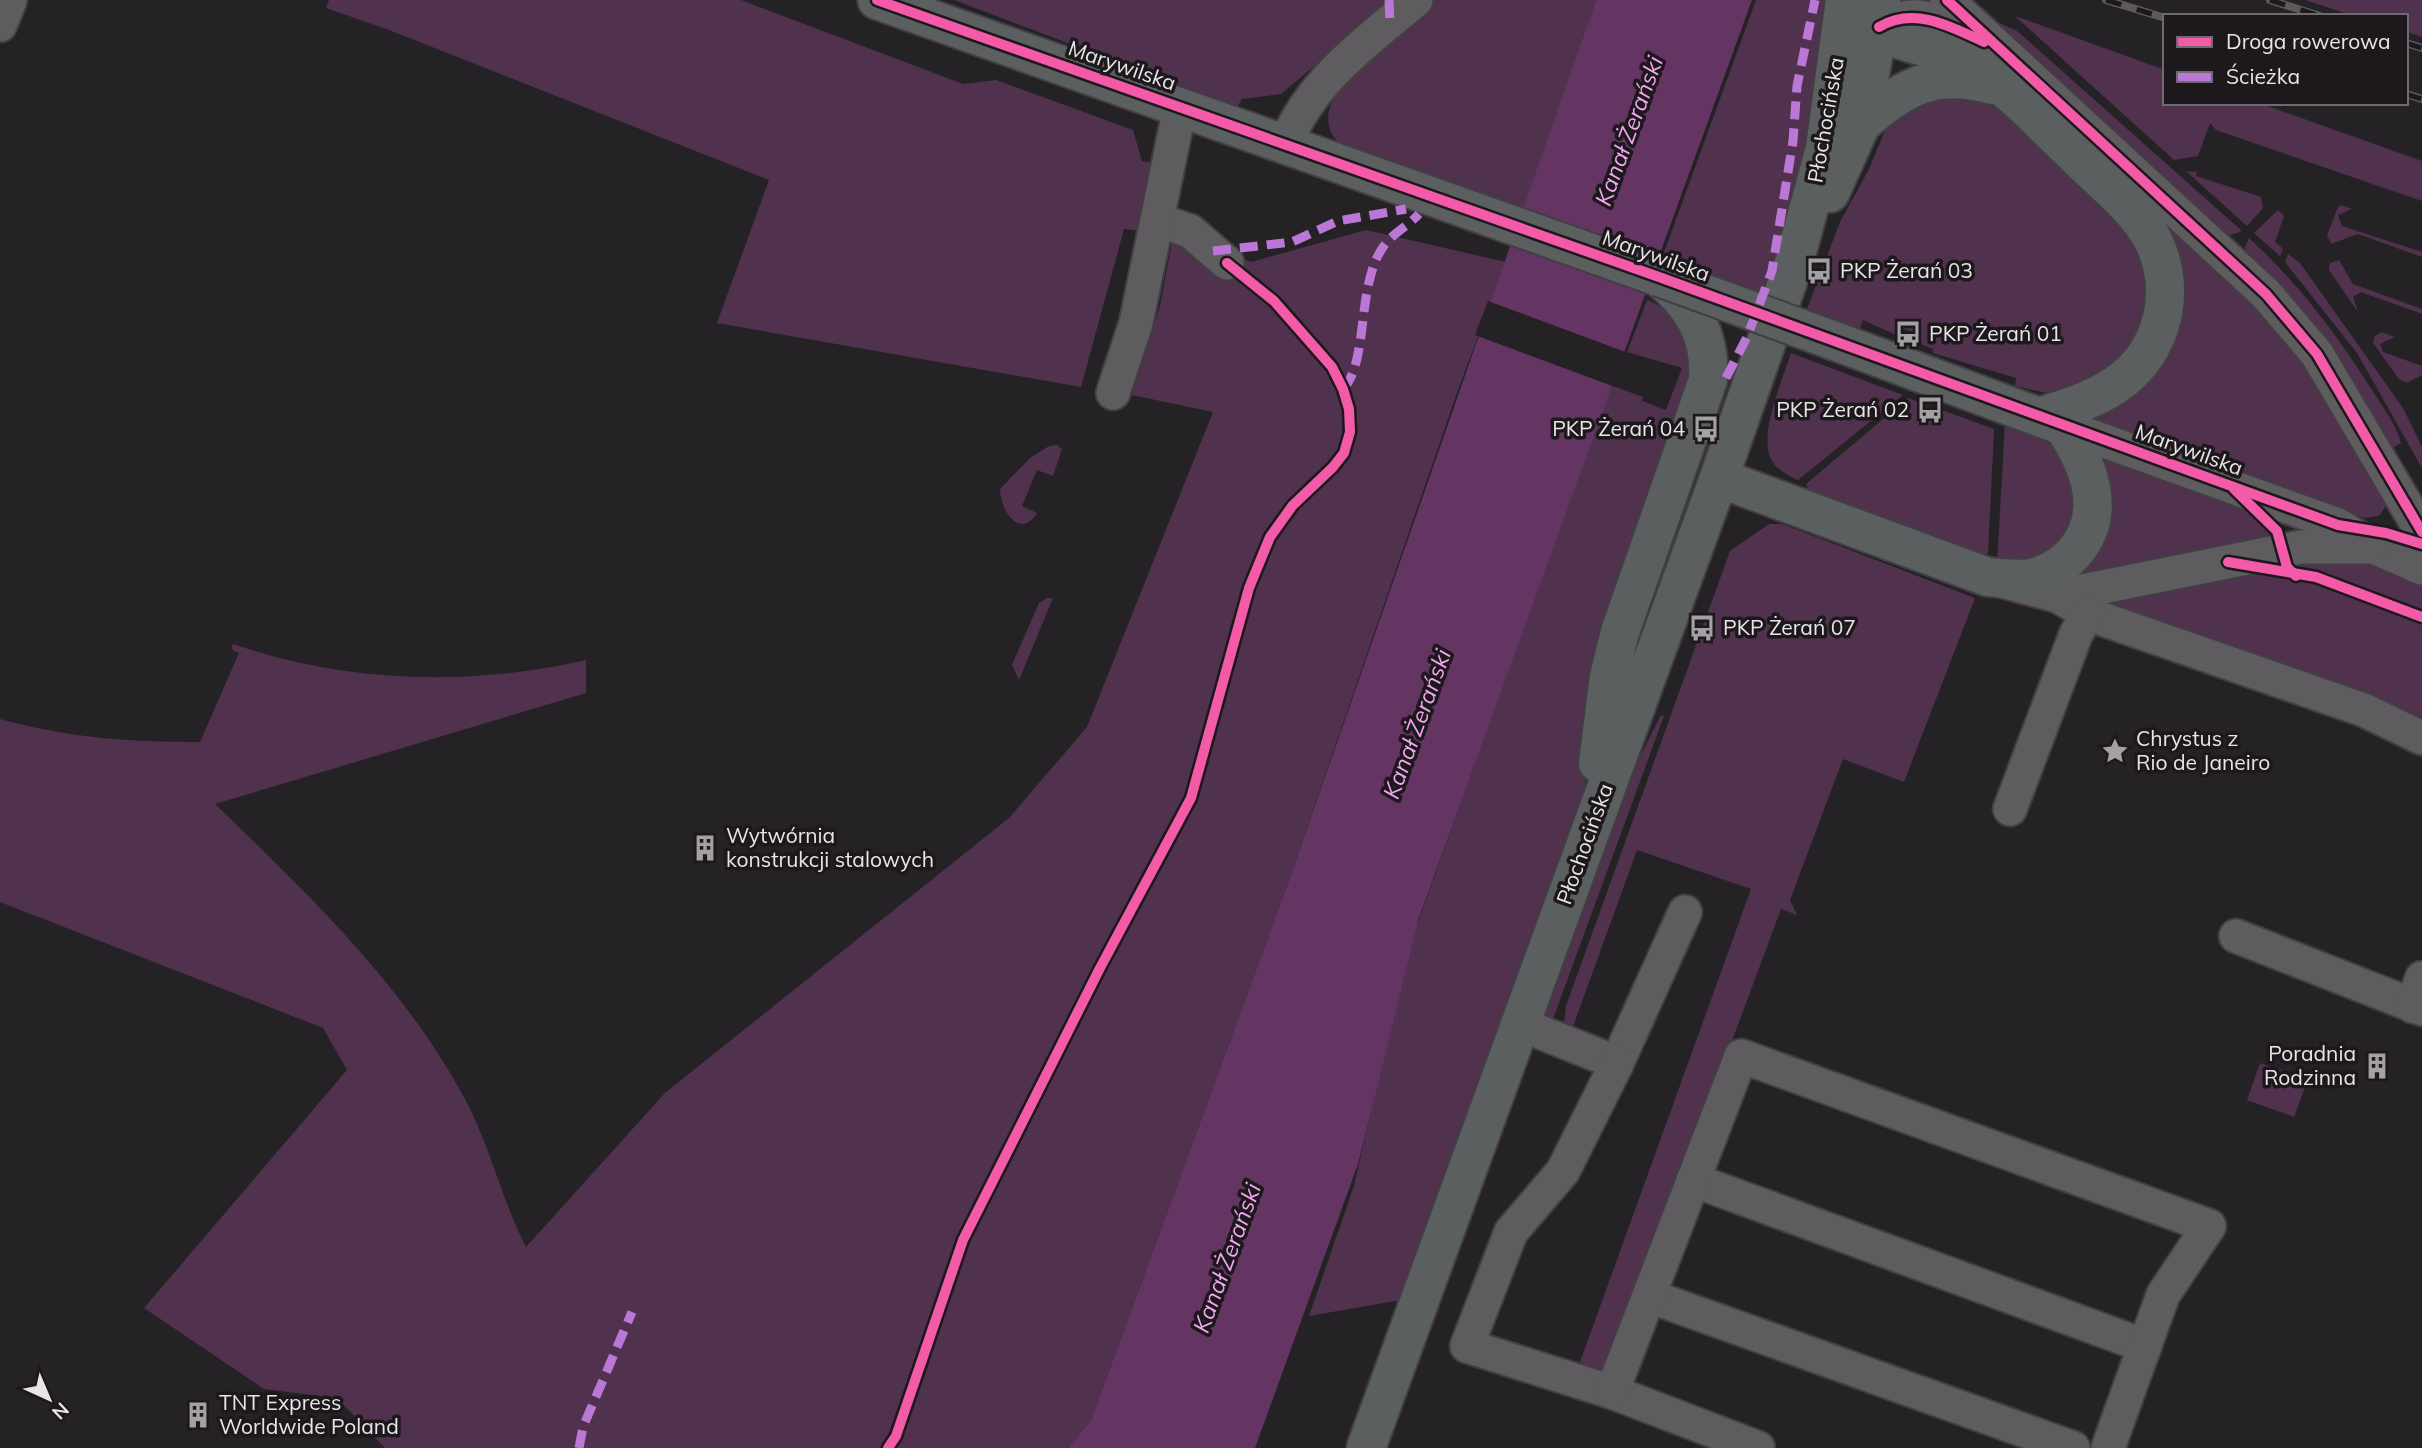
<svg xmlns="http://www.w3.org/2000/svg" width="2422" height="1448" viewBox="0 0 2422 1448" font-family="Mulish,sans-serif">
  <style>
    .green { fill: #50324f }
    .water { fill: #643463 }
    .pier { fill: #252225 }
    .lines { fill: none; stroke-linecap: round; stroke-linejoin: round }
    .minor-casing { stroke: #423f42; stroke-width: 37 }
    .major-casing { stroke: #423f42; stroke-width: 42 }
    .minor { stroke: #5e5c5e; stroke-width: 33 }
    .major { stroke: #5b5f60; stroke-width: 38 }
    .rail-casing { stroke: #5c5a5c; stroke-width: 8 }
    .rail { stroke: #1d181c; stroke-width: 5; stroke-dasharray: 16; stroke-linecap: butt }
    .major-bridge-casing { stroke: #423f42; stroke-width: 42; stroke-linecap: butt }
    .major-bridge { stroke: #5b5f60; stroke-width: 38 }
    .quiet { stroke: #ba77d6; stroke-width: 9; stroke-dasharray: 18 9; stroke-linecap: butt }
    .cycleway-casing { stroke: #1d181c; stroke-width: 15 }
    .cycleway { stroke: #f35aa7; stroke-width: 10 }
    .labels { text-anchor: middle; stroke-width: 7; stroke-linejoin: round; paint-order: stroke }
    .street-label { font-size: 21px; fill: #e8e5e8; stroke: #1d181c }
    .poi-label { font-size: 21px; fill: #e8e5e8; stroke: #1d181c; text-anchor: start }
    .water-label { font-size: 23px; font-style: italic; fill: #f3a5f0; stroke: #1d181c }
  </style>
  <rect width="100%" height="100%" fill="#252225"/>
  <g class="green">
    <path d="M 329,0 L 741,0 L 963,84 L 996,80 L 1133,130 L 1142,161 L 1153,163 L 1143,231 L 1124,229 L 1081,387 L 717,323 L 769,180 L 389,30 L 326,8 Z"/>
    <path d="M 954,0 L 1392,0 L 1281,94 L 1242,99 L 1237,107 Z"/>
    <path d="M 1434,0 L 1596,0 L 1525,208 L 1339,143 C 1294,99 1404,26 1434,0 Z"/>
    <path d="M 1756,0 L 1834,0 L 1828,78 L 1769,296 L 1662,258 Z"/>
    <path d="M 2305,0 L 2422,0 L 2422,37 L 2406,32 L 2406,16 L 2354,16 Z"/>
    <path d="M 1963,6 L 2017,31 L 2242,231 L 2227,236 Z"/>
    <path d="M 2015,16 L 2165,70 L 2165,103 L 2259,103 L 2422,161 L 2422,201 L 2216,130 L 2210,123 L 2198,156 L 2174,160 Z"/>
    <path d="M 1973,46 L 2298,346 L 2388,503 L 2379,516 L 2365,518 L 2081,414 L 2114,397 L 2170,259 Z"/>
    <path d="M 1989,94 L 2133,225 L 2157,296 L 2119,371 L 2051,394 L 2015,386 L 2016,378 L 1933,353 L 1933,349 L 1912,341 L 1915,333 L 1902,328 L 1898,336 L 1863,320 L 1860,329 L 1807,309 L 1840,222 L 1869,169 L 1897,102 Z"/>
    <path d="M 2186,171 L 2197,172 L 2196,176 L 2261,197 L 2263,208 L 2247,226 Z"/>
    <path d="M 2341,205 L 2352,209 L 2338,215 L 2342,226 L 2422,252 L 2422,257 L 2358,234 L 2331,244 L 2327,235 L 2338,207 Z"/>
    <path d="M 2278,210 L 2284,216 L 2275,242 L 2283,249 L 2280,256 L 2254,233 Z"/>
    <path d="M 1366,230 L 1506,262 L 1459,387 L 1288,883 L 1091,1420 L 1068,1448 L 385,1448 L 337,1398 L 264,1389 L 144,1308 L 347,1070 L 323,1028 L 0,902 L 0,719 C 70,738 129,742 200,742 L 239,653 L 231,649 L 233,644 C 345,683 469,687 586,660 L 586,693 L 215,804 C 308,894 403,984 465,1099 C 490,1146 502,1200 526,1247 L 665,1093 L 1009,818 L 1087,727 L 1213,412 L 1132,395 L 1160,306 L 1173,236 L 1187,236 L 1251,262 Z"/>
    <path d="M 2249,238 C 2297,282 2335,332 2370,387 C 2381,404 2396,424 2401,443 L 2389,450 L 2246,253 L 2245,247 Z"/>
    <path d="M 2288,254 L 2300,263 L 2403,408 L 2422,447 L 2422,468 L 2357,353 L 2285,262 Z"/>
    <path d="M 2339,260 L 2353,284 L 2422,309 L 2422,314 L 2361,292 L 2353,297 L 2358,312 L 2329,270 L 2330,263 Z"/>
    <path d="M 1647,300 C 1679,311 1686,339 1691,369 L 1598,693 L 1581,815 L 1407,1299 L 1309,1316 L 1354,1186 L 1395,1003 L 1390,1001 L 1610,385 L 1643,397 L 1642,401 L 1666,410 L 1682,368 L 1627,352 Z"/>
    <path d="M 2381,332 L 2395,337 L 2380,344 L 2383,352 L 2422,366 L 2422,375 L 2407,383 L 2399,379 L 2373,343 L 2374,337 Z"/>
    <path d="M 1791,353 L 1903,395 L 1798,480 C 1788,475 1778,471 1772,461 C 1757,436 1783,379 1791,353 Z"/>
    <path d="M 1908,398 L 1924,404 L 1922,411 L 1935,416 L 1939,409 L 1994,429 L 1988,553 L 1985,555 L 1808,489 L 1806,484 Z"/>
    <path d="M 2005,422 L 2057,444 L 2084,499 L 2056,555 L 1997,565 Z"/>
    <path d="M 1049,446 L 1057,445 L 1062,449 L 1053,476 L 1037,470 L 1022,506 L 1037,513 C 1020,540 1000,511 1000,489 L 1030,458 Z"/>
    <path d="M 2101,456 L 2256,513 L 2273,528 L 2278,543 L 2055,579 Z"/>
    <path d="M 1769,524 L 1782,524 L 1975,598 L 1904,782 L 1843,759 L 1790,900 L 1797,915 L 1781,909 L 1608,1374 L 1580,1362 L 1751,889 L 1637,850 L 1571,1032 L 1564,1023 L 1566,1006 L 1730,551 Z"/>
    <path d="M 2288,559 L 2368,561 L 2422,583 L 2422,613 L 2325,576 L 2295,572 Z"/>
    <path d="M 2250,567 L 2292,579 L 2324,584 L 2422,620 L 2422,722 L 2093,600 Z"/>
    <path d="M 1047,598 L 1053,598 L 1019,680 L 1012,665 L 1039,603 Z"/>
    <path d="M 1661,715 L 1664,716 L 1553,1019 L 1541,1015 L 1618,800 Z"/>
    <path d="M 2260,1063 L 2308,1079 L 2294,1117 L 2247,1100 Z"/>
  </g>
  <path class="water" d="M 1596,0 L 1752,0 L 1419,918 L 1358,1164 L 1255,1448 L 1068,1448 L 1091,1420 L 1288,883 Z"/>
  <path class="pier" d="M 1488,301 L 1628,353 L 1615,387 L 1475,335 Z"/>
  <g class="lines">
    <g class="minor-casing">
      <g id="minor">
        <path d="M 1947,0 L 2266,294 L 2317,354 L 2422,532"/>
        <path d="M 0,25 L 10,0"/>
        <path d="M 1864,42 C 1905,1 1931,17 1978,39"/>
        <path d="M 1286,143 C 1311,81 1366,42 1416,0"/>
        <path d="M 1157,220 L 1190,231 L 1227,263"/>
        <path d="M 1113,393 L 1136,323 L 1180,107"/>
        <path d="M 2063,426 L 2338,525 L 2376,548 L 2422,568"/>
        <path d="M 2002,581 L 2058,596 L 2088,614 L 2364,710 L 2422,738"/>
        <path d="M 2058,596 L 2301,547 L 2370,547"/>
        <path d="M 2010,809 L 2076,634 L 2088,614"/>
        <path d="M 2236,936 L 2422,1009"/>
        <path d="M 2412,1006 L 2422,978"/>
        <path d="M 1520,1024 L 1617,1063 L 1685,912"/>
        <path d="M 1617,1063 L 1563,1171 L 1511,1232 L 1467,1346 L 1612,1392 L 1758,1448"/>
        <path d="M 1693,1180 L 2145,1346"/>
        <path d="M 1649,1296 L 2073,1448"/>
        <path d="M 1612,1392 L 1741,1056 L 2209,1226 L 2163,1295 L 2108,1448"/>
      </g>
    </g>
    <g class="major-casing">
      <g id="major">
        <path d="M 877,0 L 1659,277 C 1693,305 1711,336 1708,380 L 1620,632 L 1609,677 L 1598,763"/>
        <path d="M 1858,0 C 1882,53 1932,39 1973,65 C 2011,89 2043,125 2076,156 C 2100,180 2131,204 2149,233 C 2180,285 2165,353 2114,386 C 2091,401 2065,408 2040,417"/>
        <path d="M 1861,124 C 1904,87 1934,69 1992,85"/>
        <path d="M 1830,193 L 1861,124 L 1882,7"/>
        <path d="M 1719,478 L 1988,577 C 2002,578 2017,580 2031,578 C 2046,575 2063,565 2073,554 C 2109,514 2089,465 2063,426 L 1832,340"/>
        <path d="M 1366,1448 L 1719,478 L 1794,263 L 1825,148 L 1845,0"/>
      </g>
    </g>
    <use href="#minor" class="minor"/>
    <use href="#major" class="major"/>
    <g class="rail-casing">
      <g id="rail">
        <path d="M 2106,0 L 2165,18"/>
        <path d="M 2270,0 L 2320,16"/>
        <path d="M 2406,43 L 2422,48"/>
        <path d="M 2406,94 L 2422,99"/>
      </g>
    </g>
    <use href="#rail" class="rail"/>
    <g class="major-bridge-casing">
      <path id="major-bridge" d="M 1659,277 L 1832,340"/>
    </g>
    <use href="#major-bridge" class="major-bridge"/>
    <g class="quiet">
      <path d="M 1389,0 L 1390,22"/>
      <path d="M 1213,251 L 1292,242 L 1338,221 L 1406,209"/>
      <path d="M 1726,378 L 1747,337 L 1772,271 L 1793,141 L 1797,86 L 1815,0"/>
      <path d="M 1343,389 C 1370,361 1355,281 1386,243 C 1395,232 1409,225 1419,214"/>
      <path d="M 579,1448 L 583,1427 L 632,1312"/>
    </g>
    <g class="cycleway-casing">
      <g id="cycleway">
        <path d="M 877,0 L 1659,277 L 2338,525 L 2386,533 L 2422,544"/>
        <path d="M 1947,0 L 2266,294 L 2317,354 L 2422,532"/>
        <path d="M 1879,27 C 1914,6 1950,26 1984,42"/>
        <path d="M 2234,489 L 2277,531 L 2287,567 L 2296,576"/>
        <path d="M 2228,562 L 2316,577 L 2422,617"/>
        <path d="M 888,1448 L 896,1436 L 963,1240 L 1100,968 L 1191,798 L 1249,588 L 1270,537 L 1293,505 L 1333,467 L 1344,453 L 1350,432 L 1349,409 L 1343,389 L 1332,367 L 1274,301 L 1227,263"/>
      </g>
    </g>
    <use href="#cycleway" class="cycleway"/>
  </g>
  <defs>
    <g id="bus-bare" transform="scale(2.1)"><path d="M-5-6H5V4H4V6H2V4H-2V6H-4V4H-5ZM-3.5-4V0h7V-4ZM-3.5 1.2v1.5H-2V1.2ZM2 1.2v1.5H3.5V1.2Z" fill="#a4a1a4" stroke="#1d181c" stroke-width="2.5" paint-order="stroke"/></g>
    <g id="sight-bare" transform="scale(2.1)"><path d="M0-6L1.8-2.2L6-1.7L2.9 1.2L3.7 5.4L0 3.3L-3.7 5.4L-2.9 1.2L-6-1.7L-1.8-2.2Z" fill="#a4a1a4" stroke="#1d181c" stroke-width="2.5" paint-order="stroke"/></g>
    <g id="building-bare" transform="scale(2.1)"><path d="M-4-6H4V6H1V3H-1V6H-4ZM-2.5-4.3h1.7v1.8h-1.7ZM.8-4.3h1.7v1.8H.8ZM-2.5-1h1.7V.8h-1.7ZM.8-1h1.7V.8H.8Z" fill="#a4a1a4" stroke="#1d181c" stroke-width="2.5" paint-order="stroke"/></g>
  </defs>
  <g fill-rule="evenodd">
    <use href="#bus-bare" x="1819" y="271"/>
    <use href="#bus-bare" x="1908" y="334"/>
    <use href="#bus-bare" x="1930" y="410"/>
    <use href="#bus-bare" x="1706" y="429"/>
    <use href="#bus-bare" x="1702" y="628"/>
    <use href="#sight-bare" x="2115" y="751"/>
    <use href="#building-bare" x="705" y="848"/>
    <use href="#building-bare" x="2377" y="1066"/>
    <use href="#building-bare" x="198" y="1415"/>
  </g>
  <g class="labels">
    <g class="street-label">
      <text transform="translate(1122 66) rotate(19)" y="7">Marywilska</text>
      <text transform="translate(1826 120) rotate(-80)" y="7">Płochocińska</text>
      <text transform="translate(1656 256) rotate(20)" y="7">Marywilska</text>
      <text transform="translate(2189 450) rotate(20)" y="7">Marywilska</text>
      <text transform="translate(1585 844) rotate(-70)" y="7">Płochocińska</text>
    </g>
    <g class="poi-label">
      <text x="1840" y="278">PKP Żerań 03</text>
      <text x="1929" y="341">PKP Żerań 01</text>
      <text x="1909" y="417" text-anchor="end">PKP Żerań 02</text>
      <text x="1685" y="436" text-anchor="end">PKP Żerań 04</text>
      <text x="1723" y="635">PKP Żerań 07</text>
      <text x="2136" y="746">Chrystus z<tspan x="2136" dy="24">Rio de Janeiro</tspan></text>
      <text x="726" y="843">Wytwórnia<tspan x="726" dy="24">konstrukcji stalowych</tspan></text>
      <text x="2356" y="1061" text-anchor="end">Poradnia<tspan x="2356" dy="24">Rodzinna</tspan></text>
      <text x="219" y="1410">TNT Express<tspan x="219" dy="24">Worldwide Poland</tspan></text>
    </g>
    <g class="water-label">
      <text transform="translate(1629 131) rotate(-70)" y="8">Kanał Żerański</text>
      <text transform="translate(1417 724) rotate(-70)" y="8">Kanał Żerański</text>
      <text transform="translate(1227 1258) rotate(-70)" y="8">Kanał Żerański</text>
    </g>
  </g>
  <rect x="2163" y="14" width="245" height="91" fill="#1d181c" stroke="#6e6a6e" stroke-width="2"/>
  <rect x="2177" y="37" width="35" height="10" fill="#f35aa7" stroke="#6e6a6e" stroke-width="2"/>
  <text x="2226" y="49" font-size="21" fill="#e8e5e8">Droga rowerowa</text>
  <rect x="2177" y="72" width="35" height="10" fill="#ba77d6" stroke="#6e6a6e" stroke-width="2"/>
  <text x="2226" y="84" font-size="21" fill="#e8e5e8">Ścieżka</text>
  <g transform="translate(49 1399) rotate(136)" stroke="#1d181c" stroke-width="5" paint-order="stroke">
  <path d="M0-5L12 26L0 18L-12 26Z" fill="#e8e5e8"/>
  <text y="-10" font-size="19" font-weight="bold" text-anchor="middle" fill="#e8e5e8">N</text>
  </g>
</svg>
